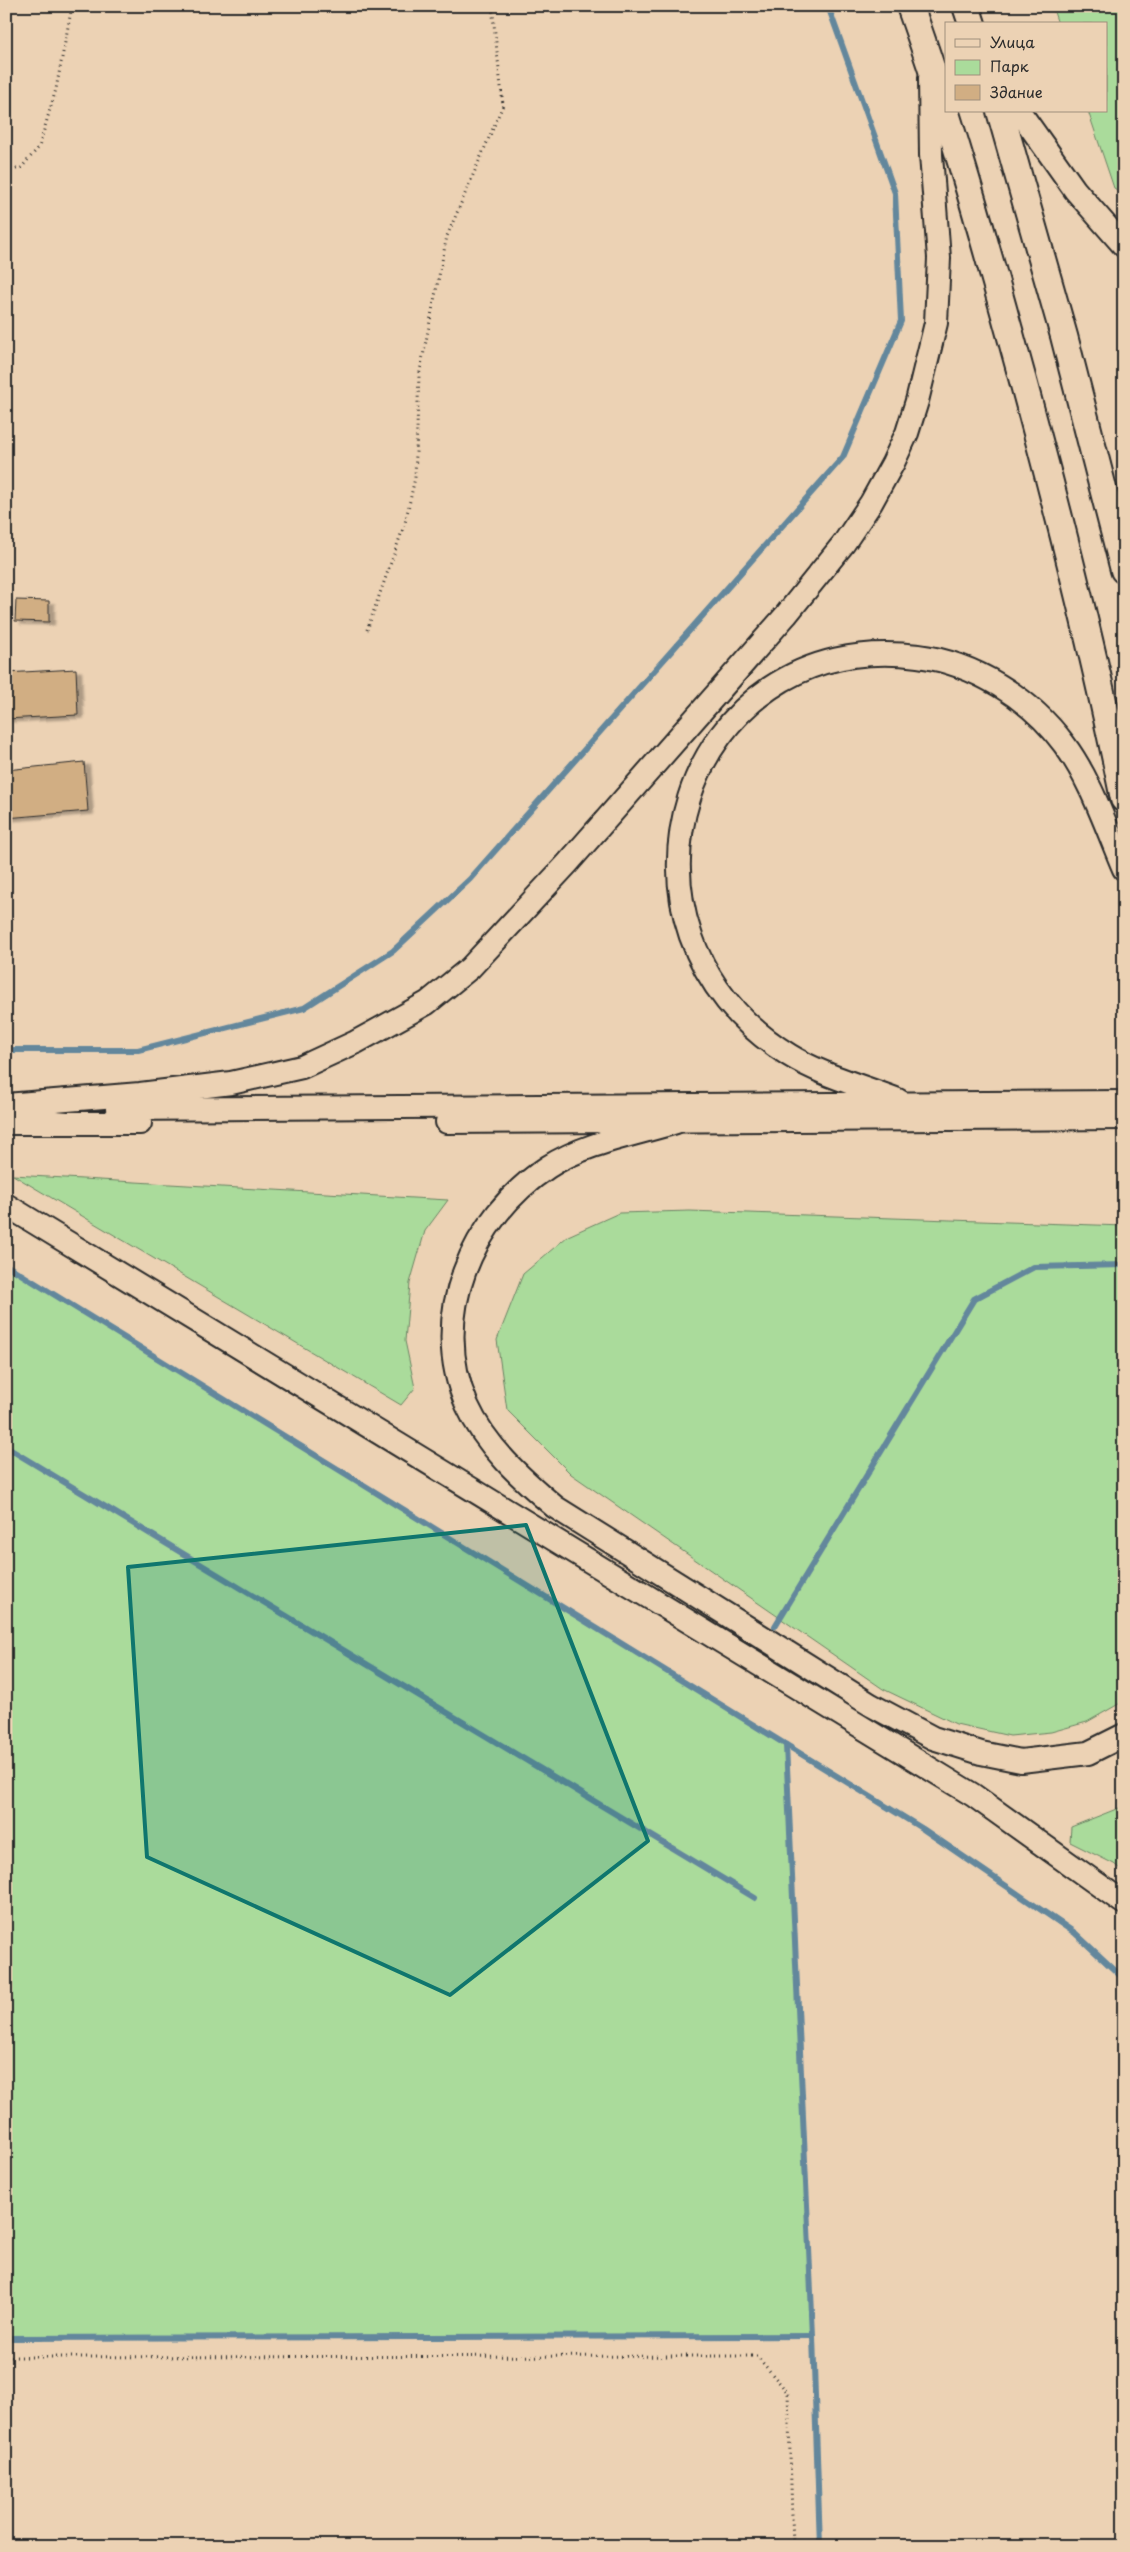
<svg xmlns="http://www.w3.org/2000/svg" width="1130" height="2552" viewBox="0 0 1130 2552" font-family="'Playpen Sans',sans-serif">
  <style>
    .green { fill: #aadb9b; stroke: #6a8363 }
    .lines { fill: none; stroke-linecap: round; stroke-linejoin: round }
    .stream { stroke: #63879c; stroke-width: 6 }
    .building { fill: #d1ae83; stroke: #2b2b2b; filter: url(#shadow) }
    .secondary-casing { stroke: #2b2b2b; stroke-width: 26 }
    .trunk-casing { stroke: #2b2b2b; stroke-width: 30 }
    .path { stroke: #2b2b2b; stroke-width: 3; stroke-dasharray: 1 4; stroke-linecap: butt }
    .secondary { stroke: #ecd2b4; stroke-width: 22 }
    .trunk { stroke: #ecd2b4; stroke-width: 26 }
    .marked { fill: #0f766e; fill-opacity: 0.2; stroke: #0f766e; stroke-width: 4; stroke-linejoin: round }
  </style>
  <defs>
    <filter id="shadow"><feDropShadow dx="5.5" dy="3" stdDeviation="1" flood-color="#0004"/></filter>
  </defs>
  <rect width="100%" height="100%" fill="#ecd2b4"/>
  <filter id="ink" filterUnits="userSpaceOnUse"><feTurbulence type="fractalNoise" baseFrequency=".02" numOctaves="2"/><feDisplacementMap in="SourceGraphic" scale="10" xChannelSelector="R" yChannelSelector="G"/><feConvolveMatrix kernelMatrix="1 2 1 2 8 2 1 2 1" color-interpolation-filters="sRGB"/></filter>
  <g filter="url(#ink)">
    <g class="green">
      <path d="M 1052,6 L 1124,6 L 1124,194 L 1114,188 L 1088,111 L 1106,111 L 1106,24 L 1058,24 Z"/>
      <path d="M 13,1175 L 448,1200 L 425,1231 L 410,1283 L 405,1341 L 415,1388 L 401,1405 Z"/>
      <path d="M 690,1211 L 1124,1226 L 1124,1701 L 1087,1722 L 1051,1732 L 1010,1736 L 956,1724 L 883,1689 L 571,1474 L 507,1410 L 497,1340 L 523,1274 L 568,1236 L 619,1213 Z"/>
      <path d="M 6,1265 L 786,1745 L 813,2336 L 6,2338 Z"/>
      <path d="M 1124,1806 L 1124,1872 L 1114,1864 L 1070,1842 L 1071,1827 Z"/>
    </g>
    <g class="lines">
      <g class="stream">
        <path d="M 6,1050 L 138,1050 L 304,1008 L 393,951 L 470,879 L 843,457 L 901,321 L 895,193 L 828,6"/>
        <path d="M 6,1265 L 923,1829 L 1075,1933 L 1124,1979"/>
        <path d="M 6,1447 L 755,1898"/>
        <path d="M 775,1626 L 974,1299 L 1034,1267 L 1124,1265"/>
        <path d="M 786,1745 L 813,2336 L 820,2546"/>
        <path d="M 6,2338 L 813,2336"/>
      </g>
    </g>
    <g class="building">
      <path d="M 16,600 L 49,601 L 49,622 L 15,621 Z"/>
      <path d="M 76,669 L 78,715 L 6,719 L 6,673 Z"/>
      <path d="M 84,762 L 88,811 L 6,818 L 6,770 Z"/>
    </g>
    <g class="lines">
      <g class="secondary-casing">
        <g id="secondary">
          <path d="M 1019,111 L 1075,190 L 1124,246"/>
          <path d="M 898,1100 C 862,1086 821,1075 789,1055 C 587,930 682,626 918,656 C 974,663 1030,698 1064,744 C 1091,780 1106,827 1124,869"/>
          <path d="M 6,1105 L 140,1094 L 231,1083 L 302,1067 L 356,1042 L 427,1003 L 470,968 L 567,864 L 786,615 L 844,543 L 871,503 L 893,463 L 907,433 L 917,401 L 936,323 L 939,258 L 931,155 L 930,78"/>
          <path d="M 117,1109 L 1124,1102"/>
          <path d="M 447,1122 L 1124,1118"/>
          <path d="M 676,1122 C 634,1135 585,1143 548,1167 C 472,1217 428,1317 467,1405 C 486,1447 521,1478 555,1507 L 871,1705 L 933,1738 L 981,1753 L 1021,1761 L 1088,1753 L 1124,1735"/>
          <path d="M 6,1123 L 140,1123"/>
          <path d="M 6,1205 L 973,1795 L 1124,1903"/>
        </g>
      </g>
      <g class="trunk-casing">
        <g id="trunk">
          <path d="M 910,6 C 948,112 979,221 1009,330 C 1052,485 1092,641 1124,799"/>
          <path d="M 966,6 L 972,24"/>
          <path d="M 1000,111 L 1064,336 L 1124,570"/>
        </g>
      </g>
      <g class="path">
        <path d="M 6,171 L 21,168 L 39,147 L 56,89 L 72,6"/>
        <path d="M 367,630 L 405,523 L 415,478 L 419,376 L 447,236 L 503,105 L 492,6"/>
        <path d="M 6,2357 L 757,2356 L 788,2393 L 793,2546"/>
      </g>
      <use href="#secondary" class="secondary"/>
      <use href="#trunk" class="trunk"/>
    </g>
  </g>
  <path class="marked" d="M 526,1525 L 648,1841 L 450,1995 L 147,1857 L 128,1567 Z"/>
  <rect width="1130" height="2552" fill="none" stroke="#ecd2b4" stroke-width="25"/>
  <rect x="12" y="12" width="1105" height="2527" fill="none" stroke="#2b2b2b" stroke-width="2" filter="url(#ink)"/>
  <rect x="945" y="22" width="162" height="90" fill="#ecd2b4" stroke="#9f8f7d"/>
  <rect x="955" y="39" width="25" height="8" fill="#ecd2b4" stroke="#9f8f7d"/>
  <text x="990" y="48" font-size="15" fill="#2b2b2b">Улица</text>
  <rect x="955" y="60" width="25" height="15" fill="#aadb9b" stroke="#9f8f7d"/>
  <text x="990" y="72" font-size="15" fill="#2b2b2b">Парк</text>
  <rect x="955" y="85" width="25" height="15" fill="#d1ae83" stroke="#9f8f7d"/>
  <text x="990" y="98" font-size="15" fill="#2b2b2b">Здание</text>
</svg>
